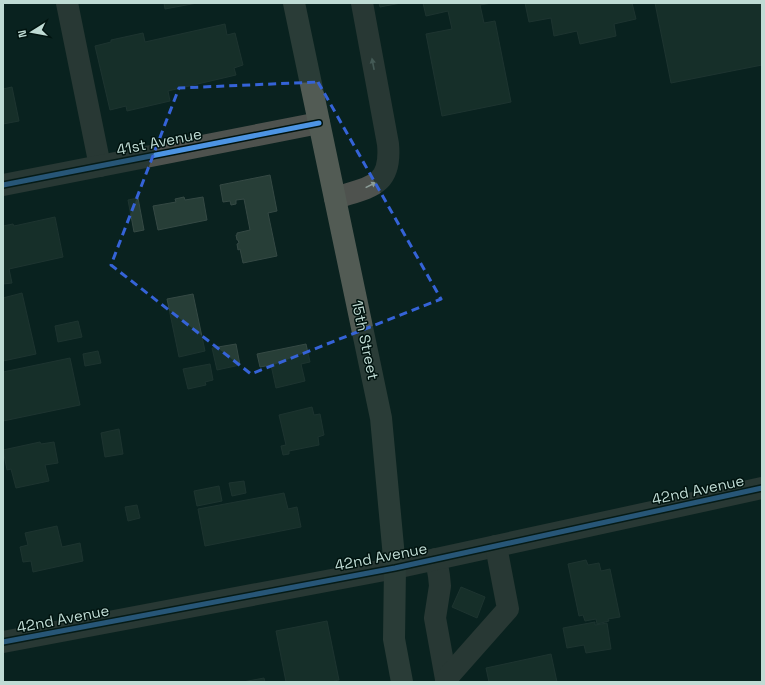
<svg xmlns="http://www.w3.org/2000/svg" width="765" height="685" viewBox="0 0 765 685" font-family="'Space Grotesk',sans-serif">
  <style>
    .building { fill: #273e37; stroke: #354944 }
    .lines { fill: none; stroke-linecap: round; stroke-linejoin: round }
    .minor { stroke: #4e524e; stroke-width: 22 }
    .major { stroke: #525b54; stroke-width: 22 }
    .cycleway-casing { stroke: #00130f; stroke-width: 8 }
    .cycleway { stroke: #4d94e3; stroke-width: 5 }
    .oneway { fill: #8c9d98 }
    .marked { fill: none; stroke: #3563d7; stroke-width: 3; stroke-dasharray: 8 5; stroke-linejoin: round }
    .labels { text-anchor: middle; stroke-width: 3; stroke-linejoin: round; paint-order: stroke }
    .street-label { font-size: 15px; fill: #bfdbd4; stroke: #00130f }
  </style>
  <rect width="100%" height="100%" fill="#0a221f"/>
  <g class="building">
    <path d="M 164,3 L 197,3 L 165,9 Z"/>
    <path d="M 379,3 L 401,3 L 380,7 Z"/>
    <path d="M 423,3 L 492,3 L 480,5 L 484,23 L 495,21 L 511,102 L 442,116 L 426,34 L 452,29 L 448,11 L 426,16 Z"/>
    <path d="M 525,3 L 632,3 L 636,19 L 614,24 L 616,36 L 580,44 L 577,31 L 554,36 L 551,18 L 529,22 Z"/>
    <path d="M 655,3 L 762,3 L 762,65 L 671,83 Z"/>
    <path d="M 225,24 L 227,35 L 235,33 L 243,65 L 234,68 L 236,75 L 168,91 L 170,101 L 127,111 L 126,106 L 110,110 L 95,46 L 111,42 L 111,40 L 143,33 L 145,42 Z"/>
    <path d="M 12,87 L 19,121 L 3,124 L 3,89 Z"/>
    <path d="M 270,175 L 277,211 L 268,213 L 277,256 L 243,263 L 240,249 L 238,250 L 237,244 L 239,243 L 238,240 L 237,240 L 236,235 L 237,235 L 237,233 L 250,230 L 244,199 L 236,200 L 236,204 L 231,205 L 230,201 L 223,202 L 220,185 Z"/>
    <path d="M 184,197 L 185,200 L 203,197 L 207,220 L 158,230 L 153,206 L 176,202 L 175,199 Z"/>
    <path d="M 138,198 L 144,230 L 134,232 L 128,200 Z"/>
    <path d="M 55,217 L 63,257 L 9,269 L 12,283 L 3,284 L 3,226 L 13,224 L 14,226 Z"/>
    <path d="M 22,293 L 36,354 L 3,361 L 3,298 Z"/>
    <path d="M 193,294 L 205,351 L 179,357 L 167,299 Z"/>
    <path d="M 78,321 L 82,337 L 58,342 L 55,326 Z"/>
    <path d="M 236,344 L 240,365 L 217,370 L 212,348 Z"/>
    <path d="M 306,344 L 310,362 L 301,364 L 305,381 L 276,388 L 271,365 L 260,367 L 257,354 Z"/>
    <path d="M 98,351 L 101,363 L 85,366 L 83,354 Z"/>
    <path d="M 70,358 L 80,405 L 3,421 L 3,372 Z"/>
    <path d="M 210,364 L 213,380 L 205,382 L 206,385 L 188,389 L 183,369 Z"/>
    <path d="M 312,407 L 314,415 L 320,414 L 324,435 L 318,437 L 319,445 L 289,451 L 289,454 L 283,455 L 281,446 L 286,445 L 279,415 Z"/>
    <path d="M 119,429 L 123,454 L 105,457 L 101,433 Z"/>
    <path d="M 40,442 L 41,444 L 54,442 L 58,463 L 45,465 L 49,481 L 16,488 L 11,469 L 7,470 L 3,450 Z"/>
    <path d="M 244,481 L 246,493 L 232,496 L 229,483 Z"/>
    <path d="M 219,486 L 222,501 L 197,506 L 194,491 Z"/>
    <path d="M 284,493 L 288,509 L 297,507 L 301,527 L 205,546 L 198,509 Z"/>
    <path d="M 137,505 L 140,518 L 128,521 L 125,507 Z"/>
    <path d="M 57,526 L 62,547 L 80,543 L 83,561 L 33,572 L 31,561 L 23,562 L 20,547 L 28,545 L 25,533 Z"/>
    <path d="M 586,560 L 588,565 L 599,563 L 601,571 L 610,569 L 620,617 L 608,619 L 609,621 L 597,624 L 596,619 L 585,621 L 583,615 L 579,616 L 568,564 Z"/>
    <path d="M 461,587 L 485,597 L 477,618 L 452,607 Z"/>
    <path d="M 327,621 L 339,680 L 334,681 L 335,682 L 286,682 L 276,631 Z"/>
    <path d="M 595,622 L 595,625 L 607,623 L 611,649 L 586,653 L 584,645 L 567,648 L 563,628 Z"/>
    <path d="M 551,654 L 557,682 L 489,682 L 486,668 Z"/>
    <path d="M 264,678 L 265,682 L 243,682 Z"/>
  </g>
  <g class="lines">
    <g class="minor">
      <path d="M 67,3 L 100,166"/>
      <path d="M 3,185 L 319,123"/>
      <path d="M 335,198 C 369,187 392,187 388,144 L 362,3"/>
      <path d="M 436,559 L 439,576 L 440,586 L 435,618 L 446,679"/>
      <path d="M 3,642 L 395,568 L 762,488"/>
      <path d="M 446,679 L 508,609 L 496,546"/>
    </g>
    <path class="major" d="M 294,3 L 381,418 L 395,568 L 394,639 L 402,682"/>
    <g class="cycleway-casing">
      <g id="cycleway">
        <path d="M 3,185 L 319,123"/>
        <path d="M 3,642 L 395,568 L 762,488"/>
      </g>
    </g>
    <use href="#cycleway" class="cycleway"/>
  </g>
  <defs><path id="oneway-solid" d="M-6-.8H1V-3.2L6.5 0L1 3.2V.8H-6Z"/></defs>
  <g class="oneway">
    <use href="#oneway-solid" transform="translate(373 64) rotate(-101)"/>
    <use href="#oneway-solid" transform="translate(371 185) rotate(-26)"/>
  </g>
  <path d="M0 0H765V685H0ZM 318,82 L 441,299 L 251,374 L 111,265 L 179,88 Z" fill="#0a221f" fill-opacity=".55" fill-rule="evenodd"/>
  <path class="marked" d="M 318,82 L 441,299 L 251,374 L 111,265 L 179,88 Z"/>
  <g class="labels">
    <g class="street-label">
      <text transform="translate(159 142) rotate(-11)" y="5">41st Avenue</text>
      <text transform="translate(365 340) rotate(78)" y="5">15th Street</text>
      <text transform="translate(698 490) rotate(-12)" y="5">42nd Avenue</text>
      <text transform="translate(381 557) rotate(-11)" y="5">42nd Avenue</text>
      <text transform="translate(63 619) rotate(-11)" y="5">42nd Avenue</text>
    </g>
  </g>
  <rect width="765" height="685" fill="none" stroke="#bfdbd4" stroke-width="8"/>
  <g transform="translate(32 32) rotate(259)" stroke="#00130f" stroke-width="3" paint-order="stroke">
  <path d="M0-3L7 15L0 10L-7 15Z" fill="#bfdbd4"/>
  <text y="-6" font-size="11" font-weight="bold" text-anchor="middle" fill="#bfdbd4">N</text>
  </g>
</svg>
